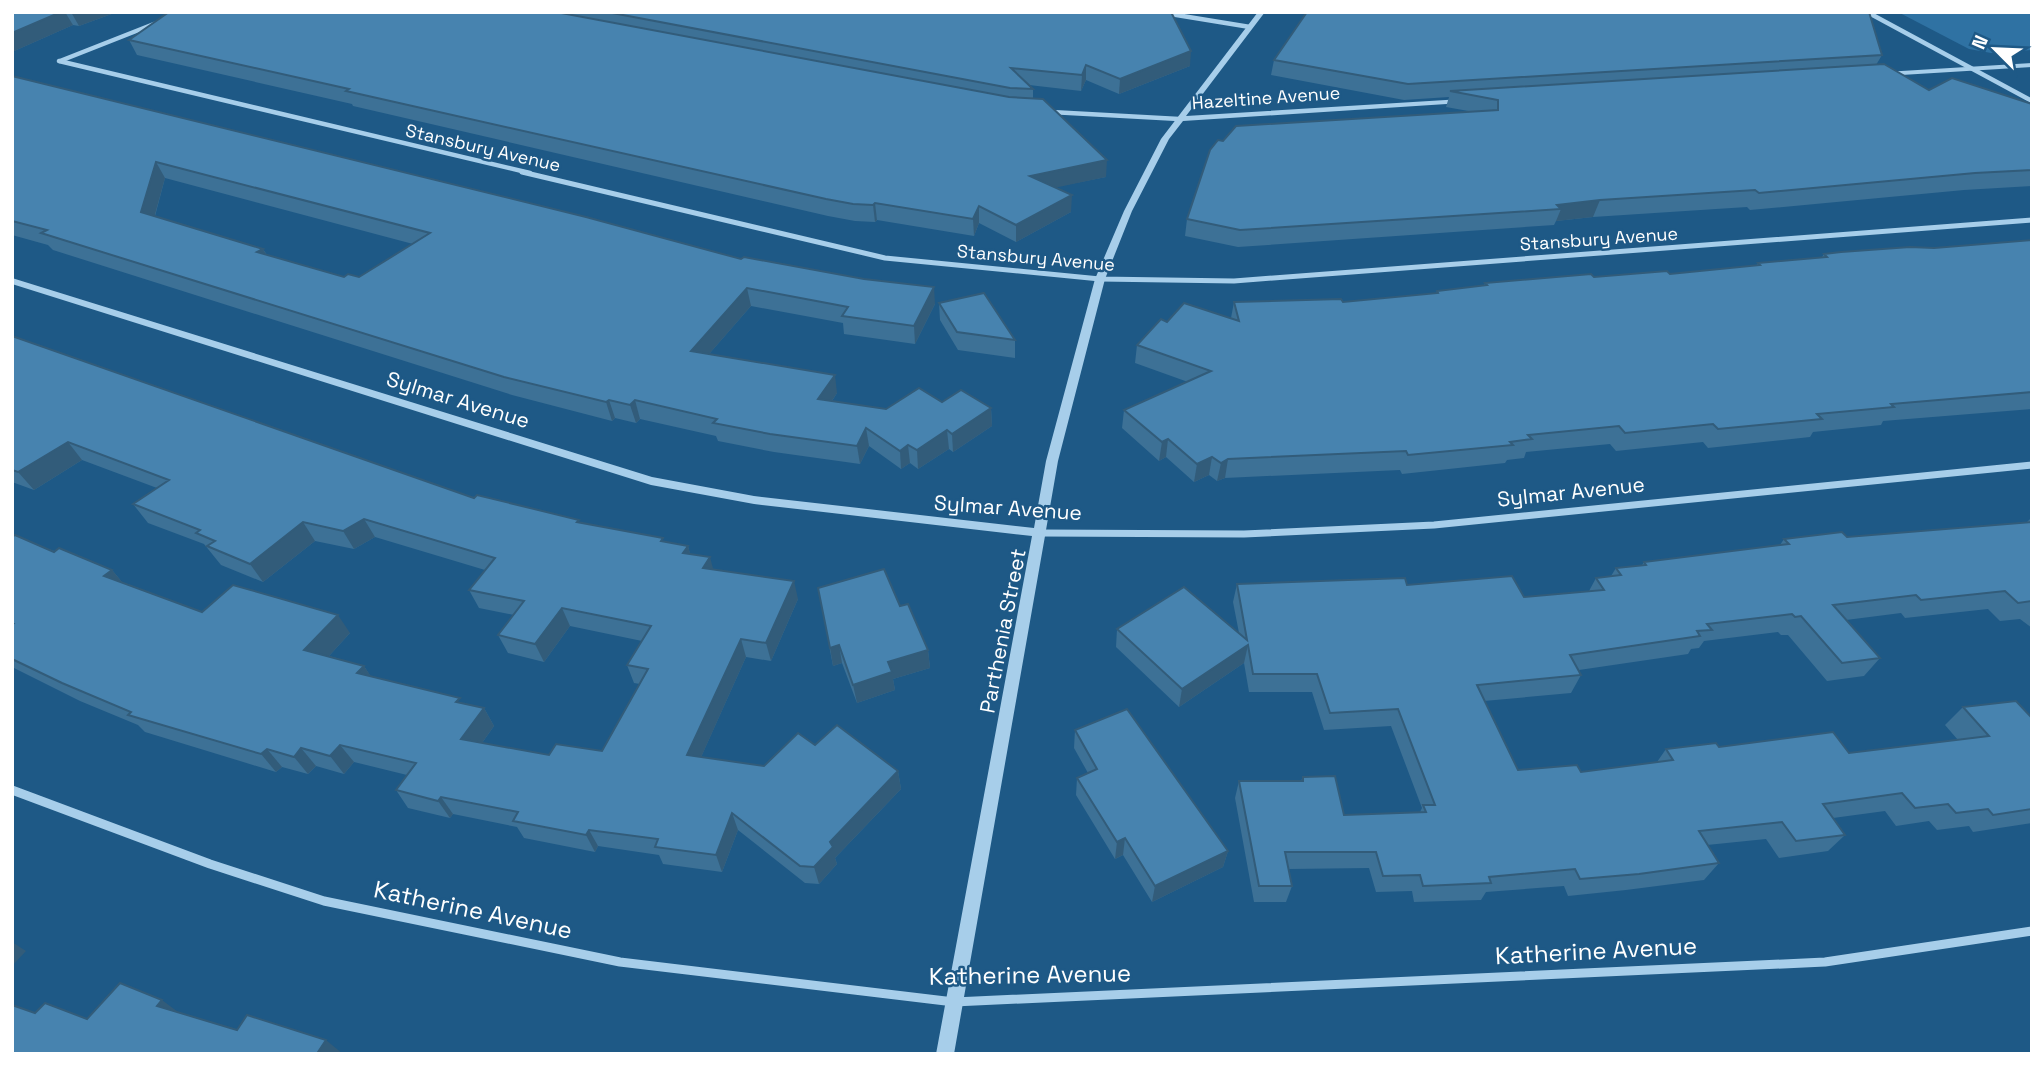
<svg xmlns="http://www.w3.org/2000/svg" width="2044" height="1066" viewBox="0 0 2044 1066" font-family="'Space Grotesk',sans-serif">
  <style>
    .green { fill: #2f72a3 }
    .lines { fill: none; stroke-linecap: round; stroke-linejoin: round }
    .minor-far3 { stroke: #a7ceea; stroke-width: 4.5 }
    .minor-far2 { stroke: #a7ceea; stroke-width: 5 }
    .minor-far1 { stroke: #a7ceea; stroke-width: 7 }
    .minor { stroke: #a7ceea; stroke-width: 9 }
    .tertiary { fill: #a7ceea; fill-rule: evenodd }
    .wall { fill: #3d7196; fill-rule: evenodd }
    .shaded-wall { fill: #325c7a }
    .building { fill: #4783af; stroke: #325c7a; stroke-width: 2; fill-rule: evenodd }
    .labels { text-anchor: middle; stroke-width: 5; stroke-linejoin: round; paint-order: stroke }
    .far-street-label { font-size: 18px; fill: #fff; stroke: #1e5986 }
    .street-label { font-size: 21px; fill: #fff; stroke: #1e5986 }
    .near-street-label { font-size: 24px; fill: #fff; stroke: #1e5986 }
  </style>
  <rect width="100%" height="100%" fill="#1e5986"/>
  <path class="green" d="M 1898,12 L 2032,12 L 2032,50 L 1991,53 L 1969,49 Z"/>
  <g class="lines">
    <g class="minor-far3">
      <path d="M 1158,12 L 1250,27"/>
      <path d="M 1867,12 L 2032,101"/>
      <path d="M 59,61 L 530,173"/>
      <path d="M 60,61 L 159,22"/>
      <path d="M 1051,112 L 1179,119"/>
    </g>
    <path class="minor-far2" d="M 522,172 L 885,258 L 1100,279 L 1234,281 L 2032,220"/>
    <path class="minor-far1" d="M 1041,533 L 1244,534 L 1434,525 L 2032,465"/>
    <path class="minor" d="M 12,790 L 210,864 L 324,901 L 620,962 L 954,1002 L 1825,962 L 2032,931"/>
    <g class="tertiary">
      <path d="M 1258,12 L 1265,12 L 1186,116 L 1462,99 L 1466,101 L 1462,103 L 1183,121 L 1169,139 L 1132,211 L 1105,279 L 1058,461 L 1046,530 L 1047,533 L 1045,536 L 954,1054 L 936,1054 L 1032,536 L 754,504 L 651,485 L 12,284 L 12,278 L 652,477 L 754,496 L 1034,528 L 1046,461 L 1095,279 L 1124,211 L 1161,139 Z"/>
      <path d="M 2032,63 L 2032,67 L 1885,76 L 1881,74 L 1885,72 Z"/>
    </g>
  </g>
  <g class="wall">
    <path d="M 12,12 L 117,12 L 79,26 L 73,25 L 12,52 Z"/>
    <path d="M 169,12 L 1171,12 L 1190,66 L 1119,94 L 1086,80 L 1081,91 L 1029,85 L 1033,89 L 1033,99 L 1106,177 L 1055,187 L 1071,212 L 1016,242 L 979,223 L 974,236 L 877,220 L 875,222 L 855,221 L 828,216 L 353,106 L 352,104 L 137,55 L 129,40 Z"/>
    <path d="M 1882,55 L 1876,65 L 1929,90 L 2032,104 L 2032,186 L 1964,190 L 1750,210 L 1747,207 L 1593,217 L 1556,221 L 1554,225 L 1238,247 L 1185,236 L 1187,219 L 1223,141 L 1474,112 L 1446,107 L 1449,97 L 1404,100 L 1271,75 L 1274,60 Z"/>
    <path d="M 12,76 L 741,259 L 935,304 L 915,344 L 844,334 L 843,323 L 751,306 L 709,354 L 837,393 L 832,401 L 886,409 L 942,402 L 991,408 L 992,426 L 953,452 L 949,449 L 918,469 L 910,463 L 901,469 L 869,446 L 860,464 L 774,452 L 718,441 L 716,436 L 640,419 L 636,423 L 615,418 L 612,421 L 512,395 L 53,250 L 48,245 L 12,235 ZM 165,178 L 413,244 L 359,277 L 344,277 L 267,255 L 263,249 L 155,216 Z"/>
    <path d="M 2032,240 L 2032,409 L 1883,421 L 1881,425 L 1813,432 L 1810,437 L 1708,448 L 1703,442 L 1616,451 L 1610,444 L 1526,452 L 1524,458 L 1507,460 L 1505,463 L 1402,474 L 1400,470 L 1225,478 L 1217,481 L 1209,475 L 1194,482 L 1166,457 L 1159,461 L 1122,428 L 1124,410 L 1188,382 L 1135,363 L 1137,345 L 1167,322 L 1231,318 L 1234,302 L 1343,302 L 1436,293 L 1437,291 L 1484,286 L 1485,283 L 1670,274 L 1756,266 L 1758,263 L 1822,257 L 1824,254 L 1934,248 Z"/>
    <path d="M 939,303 L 1015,340 L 1015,358 L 958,350 L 940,320 Z"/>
    <path d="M 12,336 L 474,498 L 665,542 L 688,546 L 690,554 L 713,569 L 798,599 L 771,661 L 746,657 L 701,757 L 764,766 L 815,745 L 898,771 L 901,789 L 835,858 L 837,864 L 819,884 L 805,883 L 738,830 L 722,872 L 663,864 L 659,855 L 598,846 L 595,852 L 524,838 L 517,827 L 453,814 L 450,818 L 408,808 L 396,790 L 407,775 L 354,762 L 344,774 L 316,766 L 308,774 L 282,767 L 276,772 L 145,732 L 138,725 L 80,701 L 12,667 L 12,537 L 112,570 L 122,582 L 202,612 L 350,633 L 329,656 L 364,666 L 371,677 L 464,704 L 484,708 L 494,726 L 482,743 L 549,755 L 602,751 L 640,684 L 634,683 L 627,665 L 642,641 L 570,626 L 544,662 L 508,653 L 498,635 L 514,615 L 479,608 L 469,590 L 485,570 L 375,537 L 354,549 L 315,541 L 263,582 L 221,565 L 204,544 L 148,523 L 133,504 L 157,488 L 82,460 L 34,490 L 12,482 Z"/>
    <path d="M 2032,517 L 2032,628 L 2020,619 L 2000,621 L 1988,609 L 1905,618 L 1901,613 L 1846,620 L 1880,658 L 1864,676 L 1827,681 L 1788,635 L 1781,635 L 1778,632 L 1704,641 L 1699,648 L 1691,649 L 1688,654 L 1579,670 L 1581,675 L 1571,693 L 1484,701 L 1518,770 L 1581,772 L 1657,762 L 1666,749 L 1719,747 L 1849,753 L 1958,740 L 1945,725 L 1963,707 L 2032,718 L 2032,823 L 1973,832 L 1969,826 L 1937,830 L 1929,821 L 1896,826 L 1885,811 L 1833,818 L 1845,835 L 1828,851 L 1779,858 L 1766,839 L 1707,845 L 1719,863 L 1704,880 L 1626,890 L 1568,896 L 1564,886 L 1486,892 L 1481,900 L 1414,902 L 1412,891 L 1376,892 L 1369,868 L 1289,869 L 1292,886 L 1286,902 L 1254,902 L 1235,798 L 1239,781 L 1301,781 L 1303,777 L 1344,815 L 1420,812 L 1422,808 L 1391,726 L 1324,730 L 1312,692 L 1249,692 L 1244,663 L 1179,707 L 1116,647 L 1117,629 L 1239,633 L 1233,602 L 1237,584 L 1407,585 L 1524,597 L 1589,591 L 1596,578 L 1611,576 L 1616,568 L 1642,565 L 1644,562 L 1780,545 L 1784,539 L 1847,537 L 2027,522 Z"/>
    <path d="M 818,588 L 900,606 L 928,650 L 930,668 L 893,679 L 895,690 L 857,703 L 842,663 L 833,666 Z"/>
    <path d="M 1075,730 L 1228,851 L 1223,867 L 1152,902 L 1123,855 L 1115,859 L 1076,795 L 1077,778 L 1088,773 L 1074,748 Z"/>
  </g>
  <g class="shaded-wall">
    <path d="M 61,12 L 65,12 L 73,25 L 12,52 L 12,33 Z"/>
    <path d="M 71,12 L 117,12 L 79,26 Z"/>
    <path d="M 1191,51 L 1190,66 L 1119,94 L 1120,79 Z"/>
    <path d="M 1086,65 L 1086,80 L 1081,91 L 1082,75 Z"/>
    <path d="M 1107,160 L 1106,177 L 1030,193 L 1030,176 Z"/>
    <path d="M 156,162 L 165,178 L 151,229 L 141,212 Z"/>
    <path d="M 1072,195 L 1071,212 L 1016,242 L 1016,225 Z"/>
    <path d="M 1600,200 L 1593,217 L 1556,221 L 1561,209 L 1557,205 Z"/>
    <path d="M 875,203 L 877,220 L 875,222 L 873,205 Z"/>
    <path d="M 979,206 L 979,223 L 974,236 L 973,219 Z"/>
    <path d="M 263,249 L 273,266 L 257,252 Z"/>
    <path d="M 934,287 L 935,304 L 915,344 L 914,326 Z"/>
    <path d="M 747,288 L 751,306 L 696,369 L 691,351 Z"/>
    <path d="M 835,375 L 837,393 L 821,418 L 818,399 Z"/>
    <path d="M 609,400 L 615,418 L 612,421 L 606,402 Z"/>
    <path d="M 635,400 L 640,419 L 636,423 L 630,405 Z"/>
    <path d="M 991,408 L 992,426 L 953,452 L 952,434 Z"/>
    <path d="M 866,428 L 869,446 L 860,464 L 857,446 Z"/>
    <path d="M 947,430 L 949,449 L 918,469 L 917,450 Z"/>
    <path d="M 1168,439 L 1166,457 L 1159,461 L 1162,442 Z"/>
    <path d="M 68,442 L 82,460 L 34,490 L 18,472 Z"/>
    <path d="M 908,445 L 910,463 L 901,469 L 900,451 Z"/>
    <path d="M 1212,457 L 1209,475 L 1194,482 L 1197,464 Z"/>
    <path d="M 1228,459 L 1225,478 L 1217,481 L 1221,463 Z"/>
    <path d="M 364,519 L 375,537 L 354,549 L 343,531 Z"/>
    <path d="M 303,522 L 315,541 L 263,582 L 250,564 Z"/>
    <path d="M 688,546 L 693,564 L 683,553 Z"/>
    <path d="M 710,557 L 715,576 L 703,568 Z"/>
    <path d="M 112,570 L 128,589 L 104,576 Z"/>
    <path d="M 794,581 L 798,599 L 771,661 L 766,643 Z"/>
    <path d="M 562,608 L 570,626 L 544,662 L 535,644 Z"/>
    <path d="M 338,615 L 350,633 L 318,668 L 304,650 Z"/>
    <path d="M 741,639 L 746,657 L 694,773 L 687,755 Z"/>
    <path d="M 839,645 L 842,663 L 833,666 L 830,648 Z"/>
    <path d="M 1248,645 L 1244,663 L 1179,707 L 1182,689 Z"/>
    <path d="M 928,650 L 930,668 L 893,679 L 895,690 L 857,703 L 853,685 L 888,662 Z"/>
    <path d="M 364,666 L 376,684 L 357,673 Z"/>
    <path d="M 484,708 L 494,726 L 472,757 L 461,739 Z"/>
    <path d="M 340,745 L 354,762 L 344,774 L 330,756 Z"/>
    <path d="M 301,748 L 316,766 L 308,774 L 294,757 Z"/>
    <path d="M 267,749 L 282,767 L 276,772 L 261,754 Z"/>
    <path d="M 898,771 L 901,789 L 835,858 L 837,864 L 819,884 L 814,867 L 830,842 Z"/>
    <path d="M 441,797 L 453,814 L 450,818 L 438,801 Z"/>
    <path d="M 732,813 L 738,830 L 722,872 L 716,855 Z"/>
    <path d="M 589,830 L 598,846 L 595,852 L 586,835 Z"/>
    <path d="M 1125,838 L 1123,855 L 1115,859 L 1117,842 Z"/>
    <path d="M 1228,851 L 1223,867 L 1152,902 L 1155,886 Z"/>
    <path d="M 12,942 L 26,951 L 12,966 Z"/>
    <path d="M 162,1000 L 182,1015 L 157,1006 Z"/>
    <path d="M 326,1040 L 343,1054 L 321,1054 L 318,1052 Z"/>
  </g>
  <g class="building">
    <path d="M 12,12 L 61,12 L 12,33 Z"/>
    <path d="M 169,12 L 556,12 L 1009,97 L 1043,99 L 1107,160 L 1030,176 L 1072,195 L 1016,225 L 979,206 L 973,219 L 875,203 L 873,205 L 853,204 L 826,199 L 346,91 L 349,89 L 129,40 Z"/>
    <path d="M 607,12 L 1171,12 L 1191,51 L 1120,79 L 1086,65 L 1082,75 L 1011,68 L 1033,89 L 1010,88 Z"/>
    <path d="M 1307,12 L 1869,12 L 1882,55 L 1408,84 L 1274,60 Z"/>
    <path d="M 1884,64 L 1929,90 L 1952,78 L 2032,104 L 2032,170 L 1975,173 L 1759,193 L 1755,190 L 1600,200 L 1557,205 L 1561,209 L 1240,230 L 1187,219 L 1210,150 L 1218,140 L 1223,141 L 1236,126 L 1498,110 L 1498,100 L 1450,91 Z"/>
    <path d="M 12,76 L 586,217 L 741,259 L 744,257 L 864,279 L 934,287 L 914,326 L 842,316 L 848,307 L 747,288 L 691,351 L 835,375 L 818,399 L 886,409 L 919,388 L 942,402 L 961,390 L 991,408 L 952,434 L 947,430 L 917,450 L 908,445 L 900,451 L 866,428 L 857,446 L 770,434 L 713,423 L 717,419 L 635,400 L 630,405 L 609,400 L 606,402 L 504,377 L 41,233 L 47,230 L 12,221 ZM 156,162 L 430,233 L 359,277 L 348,274 L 344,277 L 257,252 L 263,249 L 141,212 Z"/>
    <path d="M 2032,240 L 2032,392 L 1891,404 L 1894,407 L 1817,414 L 1822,419 L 1718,429 L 1713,424 L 1625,433 L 1619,426 L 1528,435 L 1532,439 L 1510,442 L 1513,445 L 1408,455 L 1406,451 L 1228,459 L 1221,463 L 1212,457 L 1197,464 L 1168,439 L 1162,442 L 1124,410 L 1211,371 L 1137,345 L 1161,319 L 1167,322 L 1184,303 L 1239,321 L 1234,302 L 1341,299 L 1343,302 L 1438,293 L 1437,291 L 1487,285 L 1485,283 L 1591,274 L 1594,277 L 1667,271 L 1670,274 L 1760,265 L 1758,263 L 1827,257 L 1824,254 L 1841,252 L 1910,247 L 1934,248 Z"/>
    <path d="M 984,293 L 1015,340 L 957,332 L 939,303 Z"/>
    <path d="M 12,336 L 474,498 L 477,495 L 579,520 L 577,522 L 663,538 L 661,541 L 688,546 L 683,553 L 710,557 L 703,568 L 794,581 L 766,643 L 741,639 L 687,755 L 764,766 L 798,733 L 815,745 L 837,725 L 898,771 L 830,842 L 833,847 L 814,867 L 800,866 L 732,813 L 716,855 L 655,847 L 658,839 L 589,830 L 586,835 L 513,821 L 518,812 L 441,797 L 438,801 L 396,790 L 416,763 L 340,745 L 330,756 L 301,748 L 294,757 L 267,749 L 261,754 L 128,715 L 131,712 L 62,683 L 12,659 L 12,625 L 13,624 L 12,624 L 12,537 L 15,535 L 54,552 L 59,548 L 112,570 L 104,576 L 202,612 L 233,585 L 338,615 L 304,650 L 364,666 L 357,673 L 460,698 L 456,702 L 484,708 L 461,739 L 549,755 L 556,744 L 602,751 L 648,669 L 627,665 L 651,626 L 562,608 L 535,644 L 498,635 L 524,601 L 469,590 L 495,558 L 364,519 L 343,531 L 303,522 L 250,564 L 207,546 L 215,541 L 196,533 L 200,530 L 133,504 L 169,480 L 68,442 L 18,472 L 12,470 Z"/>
    <path d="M 2032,522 L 2032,601 L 2018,603 L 2005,591 L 1921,600 L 1916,595 L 1833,605 L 1880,658 L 1842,663 L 1801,616 L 1795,617 L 1792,614 L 1707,624 L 1712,630 L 1697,631 L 1700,636 L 1570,655 L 1581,675 L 1477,685 L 1518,770 L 1577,765 L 1581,772 L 1673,760 L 1666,749 L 1716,743 L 1719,747 L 1833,732 L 1849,753 L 1989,736 L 1963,707 L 2016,701 L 2032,718 L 2032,809 L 1993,815 L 1988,809 L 1956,813 L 1948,804 L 1915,808 L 1902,793 L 1823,804 L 1845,835 L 1796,841 L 1782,822 L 1699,831 L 1719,863 L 1639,874 L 1580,879 L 1575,869 L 1489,877 L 1491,883 L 1423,886 L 1420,875 L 1383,876 L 1376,852 L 1285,852 L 1292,886 L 1259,886 L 1239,781 L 1303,781 L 1303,777 L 1335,776 L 1344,815 L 1426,812 L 1423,805 L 1435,805 L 1398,709 L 1330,713 L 1317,674 L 1253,674 L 1248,645 L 1182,689 L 1117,629 L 1184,587 L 1247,640 L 1237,584 L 1405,578 L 1407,585 L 1512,576 L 1524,597 L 1604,590 L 1596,578 L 1621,575 L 1616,568 L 1646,565 L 1644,562 L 1789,544 L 1784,539 L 1842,532 L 1847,537 Z"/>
    <path d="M 884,569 L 900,606 L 908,604 L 928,650 L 888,662 L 892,672 L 853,685 L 839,645 L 830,648 L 818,588 Z"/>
    <path d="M 1127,709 L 1228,851 L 1155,886 L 1125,838 L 1117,842 L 1077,778 L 1097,769 L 1075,730 Z"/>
    <path d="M 120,983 L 162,1000 L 157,1006 L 237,1030 L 247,1015 L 326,1040 L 318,1052 L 328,1054 L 12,1054 L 12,1005 L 35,1013 L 45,1003 L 87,1019 Z"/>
  </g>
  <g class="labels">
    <g class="far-street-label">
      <text transform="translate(1266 98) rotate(-4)" y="6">Hazeltine Avenue</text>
      <text transform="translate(483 148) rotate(13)" y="6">Stansbury Avenue</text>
      <text transform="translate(1599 239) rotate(-4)" y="6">Stansbury Avenue</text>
      <text transform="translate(1036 258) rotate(5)" y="6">Stansbury Avenue</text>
    </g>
    <g class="street-label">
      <text transform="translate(458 400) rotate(17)" y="7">Sylmar Avenue</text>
      <text transform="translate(1571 492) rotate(-6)" y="7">Sylmar Avenue</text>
      <text transform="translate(1008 508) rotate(4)" y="7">Sylmar Avenue</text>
      <text transform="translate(1003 631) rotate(-79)" y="7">Parthenia Street</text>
    </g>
    <g class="near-street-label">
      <text transform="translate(473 910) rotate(12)" y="8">Katherine Avenue</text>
      <text transform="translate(1596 951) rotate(-3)" y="8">Katherine Avenue</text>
      <text transform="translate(1030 975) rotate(-1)" y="8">Katherine Avenue</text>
    </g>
  </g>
  <rect width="2044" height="1066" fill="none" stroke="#ffffff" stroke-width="28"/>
  <g transform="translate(1995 49) rotate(294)" stroke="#1e5986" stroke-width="5" paint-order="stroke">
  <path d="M0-5L12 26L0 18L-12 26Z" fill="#ffffff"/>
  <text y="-10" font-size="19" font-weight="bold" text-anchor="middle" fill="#ffffff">N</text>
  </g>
</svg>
